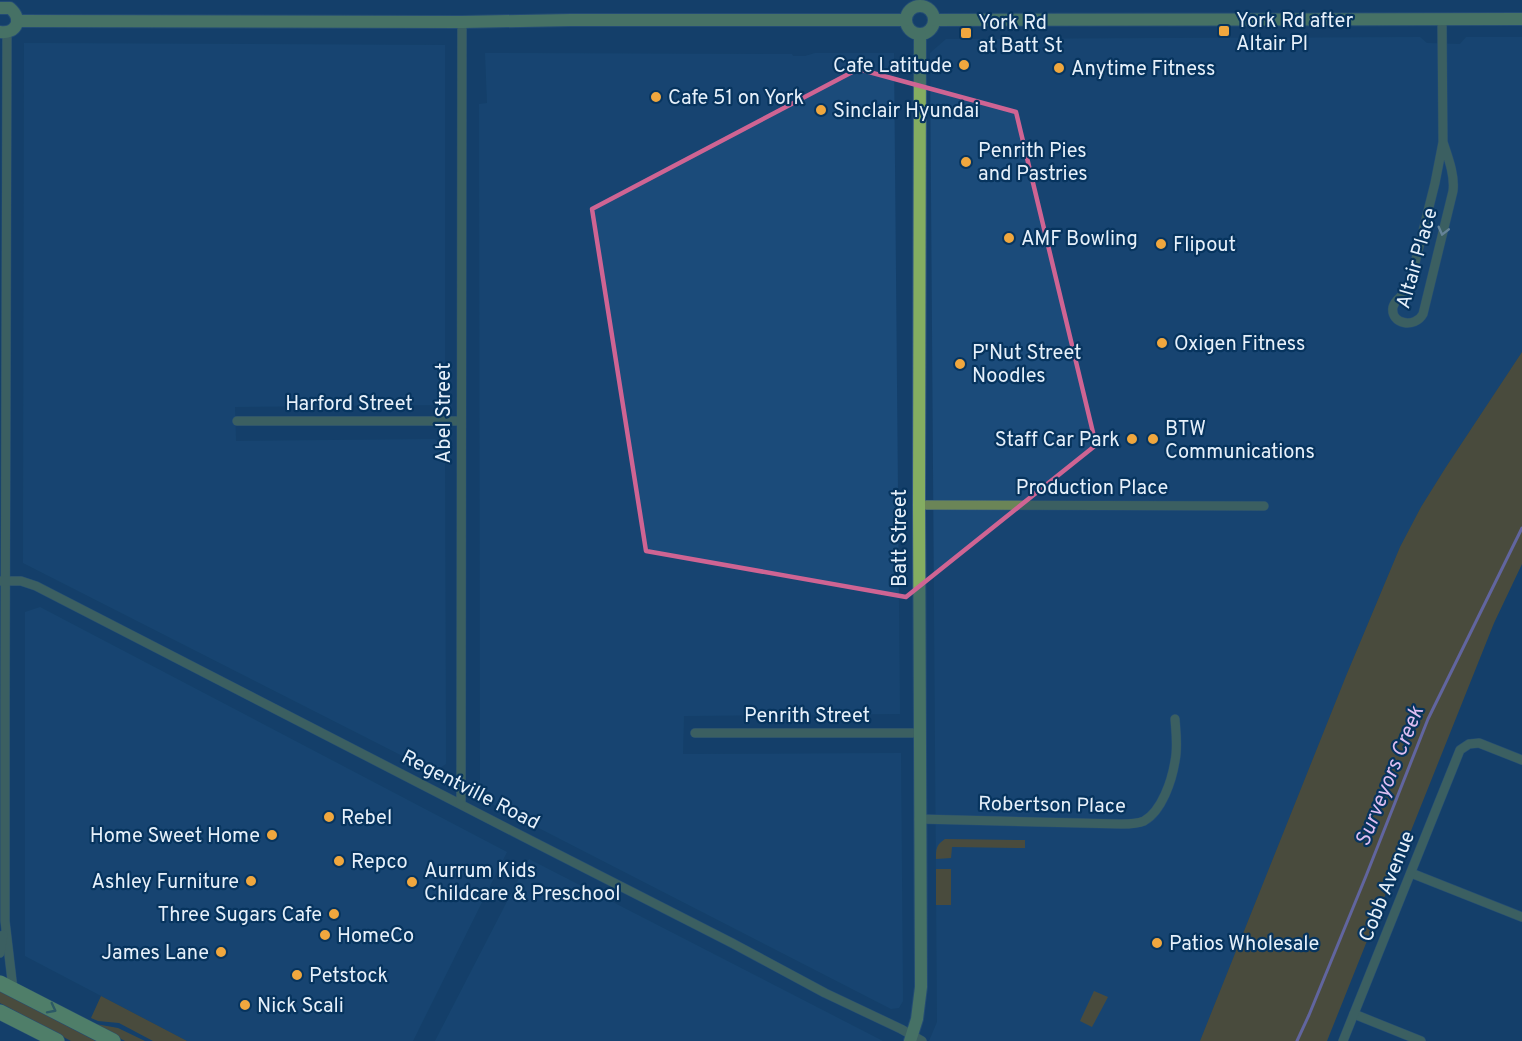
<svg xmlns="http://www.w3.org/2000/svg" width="1522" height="1041" viewBox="0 0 1522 1041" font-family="Overpass,sans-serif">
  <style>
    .built { fill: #1b4b7a }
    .green { fill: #8b5a08 }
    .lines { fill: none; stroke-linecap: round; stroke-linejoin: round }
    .stream { stroke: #be92df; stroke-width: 3 }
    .street-casing { stroke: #365b81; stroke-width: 10 }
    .secondary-casing { stroke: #365b81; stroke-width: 14 }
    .primary-casing { stroke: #365b81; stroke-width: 16 }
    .street { stroke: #6b8557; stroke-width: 9 }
    .secondary { stroke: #84ad61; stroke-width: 12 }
    .primary { stroke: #97cb68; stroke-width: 15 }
    .oneway { stroke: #c7d5d1 }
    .oneway2 { stroke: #487862 }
    .marked { fill: none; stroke: #cf6493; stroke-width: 4.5; stroke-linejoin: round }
    .poi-dot { fill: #f0a73e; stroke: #07345e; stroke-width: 2 }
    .labels { text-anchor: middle; stroke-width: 4.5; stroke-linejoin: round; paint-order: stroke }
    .poi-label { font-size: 20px; fill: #e6f0fa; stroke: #07345e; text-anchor: start }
    .street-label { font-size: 20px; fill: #e6f0fa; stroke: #07345e }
    .water-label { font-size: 21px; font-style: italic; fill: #debef2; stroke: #07345e }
  </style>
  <rect width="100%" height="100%" fill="#143f6a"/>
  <g class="built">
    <path d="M 1420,37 L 1427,43 L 1460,44 L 1466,37 L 1522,37 L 1522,352 L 1446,467 L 1421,507 L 1400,547 L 1346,676 L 1200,1041 L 929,1041 L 937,1022 L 930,53 L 946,39 Z"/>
    <path d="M 24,43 L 445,45 L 445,405 L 235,407 L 236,441 L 435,439 L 445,448 L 446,764 L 434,772 L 23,563 Z"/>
    <path d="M 485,53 L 792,54 L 793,56 L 805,56 L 815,53 L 894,53 L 900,714 L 684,716 L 683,754 L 901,753 L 903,1001 L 899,1008 L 891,1009 L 480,798 L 479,104 L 487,103 Z"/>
    <path d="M 40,607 L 507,852 L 413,1041 L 187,1041 L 25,956 L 25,612 Z"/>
    <path d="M 529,859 L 883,1041 L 435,1041 Z"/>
  </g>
  <g class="green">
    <path d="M 1522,352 L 1522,564 L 1494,623 L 1327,1041 L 1200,1041 L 1346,676 L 1400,547 L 1421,507 L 1446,467 Z"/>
    <path d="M 945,839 L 1025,840 L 1025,848 L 952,847 L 951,858 L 936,859 C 936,849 936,845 945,839 Z"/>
    <rect x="936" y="869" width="15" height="36"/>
    <path d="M 0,991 L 96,1041 L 71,1041 L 0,1003 Z"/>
    <path d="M 1094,991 L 1108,997 L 1092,1027 L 1080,1021 Z"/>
    <path d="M 101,996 L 187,1041 L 153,1041 L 119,1023 L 98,1021 L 91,1018 Z"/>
    <path d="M 90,1023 L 118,1028 L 145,1041 L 125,1041 Z"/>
  </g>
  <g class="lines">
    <path class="stream" d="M 1297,1041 L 1309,1015 L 1366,876 L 1428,719 L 1522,528"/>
    <g class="street-casing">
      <g id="street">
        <path d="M 1442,20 L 1443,142 L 1435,183 L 1411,279 C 1409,283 1408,288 1405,292 C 1401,297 1395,300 1393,307 C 1390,324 1415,329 1423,314 L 1453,191 C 1455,175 1448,157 1443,142"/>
        <path d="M 7,32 L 5,701 L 5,921 L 13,989"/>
        <path d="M 237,421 L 461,421"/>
        <path d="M 919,505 L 1264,506"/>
        <path d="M 0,581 L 21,581 L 36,586 L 522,836 L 732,943 L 825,993 L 901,1029 L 922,1041"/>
        <path d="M 695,733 L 919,733"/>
        <path d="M 461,804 L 462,22"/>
        <path d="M 919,819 L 1121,824 C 1128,824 1137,824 1144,821 C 1162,811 1172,780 1175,761 C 1178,747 1176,733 1175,719"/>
        <path d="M 1411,873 L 1522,917"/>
        <path d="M 0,953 L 3,935"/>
        <path d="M 1354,1014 L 1421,1041"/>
        <path d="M 1343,1041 L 1460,750 L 1469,744 L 1479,743 L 1522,760"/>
      </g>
    </g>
    <g class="secondary-casing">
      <g id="secondary">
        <circle cx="920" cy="20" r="14"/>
        <path d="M 0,8 L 10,8 C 23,19 17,34 0,32"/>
        <path d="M 935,20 L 1522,19"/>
        <path d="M 17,21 L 462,22 L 571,20 L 906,20"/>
        <path d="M 910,1041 L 917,1019 L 921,987 L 919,505 L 920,35"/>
      </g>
    </g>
    <g class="primary-casing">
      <g id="primary">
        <path d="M 0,983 L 113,1041"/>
        <path d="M 0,1012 L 57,1041"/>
      </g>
    </g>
    <use href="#street" class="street"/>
    <use href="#secondary" class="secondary"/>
    <use href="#primary" class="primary"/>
  </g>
  <defs><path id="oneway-chevron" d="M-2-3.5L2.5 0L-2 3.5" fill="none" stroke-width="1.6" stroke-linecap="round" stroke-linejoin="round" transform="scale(1.5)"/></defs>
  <use class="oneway" href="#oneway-chevron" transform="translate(1443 231) rotate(104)"/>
  <use class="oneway2" href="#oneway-chevron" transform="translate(52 1009) rotate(27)"/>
  <path d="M0 0H1522V1041H0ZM 858,69 L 1016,112 L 1096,445 L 906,597 L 646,551 L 592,209 Z" fill="#143f6a" fill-opacity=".55" fill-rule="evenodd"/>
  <path class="marked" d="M 858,69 L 1016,112 L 1096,445 L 906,597 L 646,551 L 592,209 Z"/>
  <g class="poi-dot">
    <rect x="1218" y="25" width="12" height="12" rx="3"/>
    <rect x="960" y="27" width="12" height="12" rx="3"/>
    <circle cx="964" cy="65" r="6"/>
    <circle cx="1059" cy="68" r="6"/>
    <circle cx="656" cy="97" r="6"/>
    <circle cx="821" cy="110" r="6"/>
    <circle cx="966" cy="162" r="6"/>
    <circle cx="1009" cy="238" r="6"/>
    <circle cx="1161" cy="244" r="6"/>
    <circle cx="1162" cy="343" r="6"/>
    <circle cx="960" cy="364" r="6"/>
    <circle cx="1132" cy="439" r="6"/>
    <circle cx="1153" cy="439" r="6"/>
    <circle cx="329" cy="817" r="6"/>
    <circle cx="272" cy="835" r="6"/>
    <circle cx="339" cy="861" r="6"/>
    <circle cx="251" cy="881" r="6"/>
    <circle cx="412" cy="882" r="6"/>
    <circle cx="334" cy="914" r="6"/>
    <circle cx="325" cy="935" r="6"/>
    <circle cx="1157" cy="943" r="6"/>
    <circle cx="221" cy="952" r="6"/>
    <circle cx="297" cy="975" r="6"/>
    <circle cx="245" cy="1005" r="6"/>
  </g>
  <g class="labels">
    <g class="poi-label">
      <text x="1236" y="27">York Rd after<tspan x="1236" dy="23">Altair Pl</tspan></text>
      <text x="978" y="29">York Rd<tspan x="978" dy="23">at Batt St</tspan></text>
      <text x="952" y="72" text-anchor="end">Cafe Latitude</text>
      <text x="1071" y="75">Anytime Fitness</text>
      <text x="668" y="104">Cafe 51 on York</text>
      <text x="833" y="117">Sinclair Hyundai</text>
      <text x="978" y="157">Penrith Pies<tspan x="978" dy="23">and Pastries</tspan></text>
      <text x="1021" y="245">AMF Bowling</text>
      <text x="1173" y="251">Flipout</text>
      <text x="1174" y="350">Oxigen Fitness</text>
      <text x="972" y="359">P'Nut Street<tspan x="972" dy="23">Noodles</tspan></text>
      <text x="1165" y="435">BTW<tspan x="1165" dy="23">Communications</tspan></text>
      <text x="1120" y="446" text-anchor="end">Staff Car Park</text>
      <text x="341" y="824">Rebel</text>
      <text x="260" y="842" text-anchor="end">Home Sweet Home</text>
      <text x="351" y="868">Repco</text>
      <text x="424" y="877">Aurrum Kids<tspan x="424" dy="23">Childcare &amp; Preschool</tspan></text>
      <text x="239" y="888" text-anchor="end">Ashley Furniture</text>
      <text x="322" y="921" text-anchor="end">Three Sugars Cafe</text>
      <text x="337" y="942">HomeCo</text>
      <text x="1169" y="950">Patios Wholesale</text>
      <text x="209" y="959" text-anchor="end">James Lane</text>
      <text x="309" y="982">Petstock</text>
      <text x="257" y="1012">Nick Scali</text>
    </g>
    <g class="street-label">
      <text transform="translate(1416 258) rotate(-74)" y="7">Altair Place</text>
      <text x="349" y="410">Harford Street</text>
      <text transform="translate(443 413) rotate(-90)" y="7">Abel Street</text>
      <text x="1092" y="494">Production Place</text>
      <text transform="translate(899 538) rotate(-90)" y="7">Batt Street</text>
      <text x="807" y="722">Penrith Street</text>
      <text transform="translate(471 789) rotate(27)" y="7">Regentville Road</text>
      <text transform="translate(1052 804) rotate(1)" y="7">Robertson Place</text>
      <text transform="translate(1386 886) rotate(-68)" y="7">Cobb Avenue</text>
    </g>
    <g class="water-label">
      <text transform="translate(1389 776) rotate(-68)" y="7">Surveyors Creek</text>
    </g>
  </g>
</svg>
